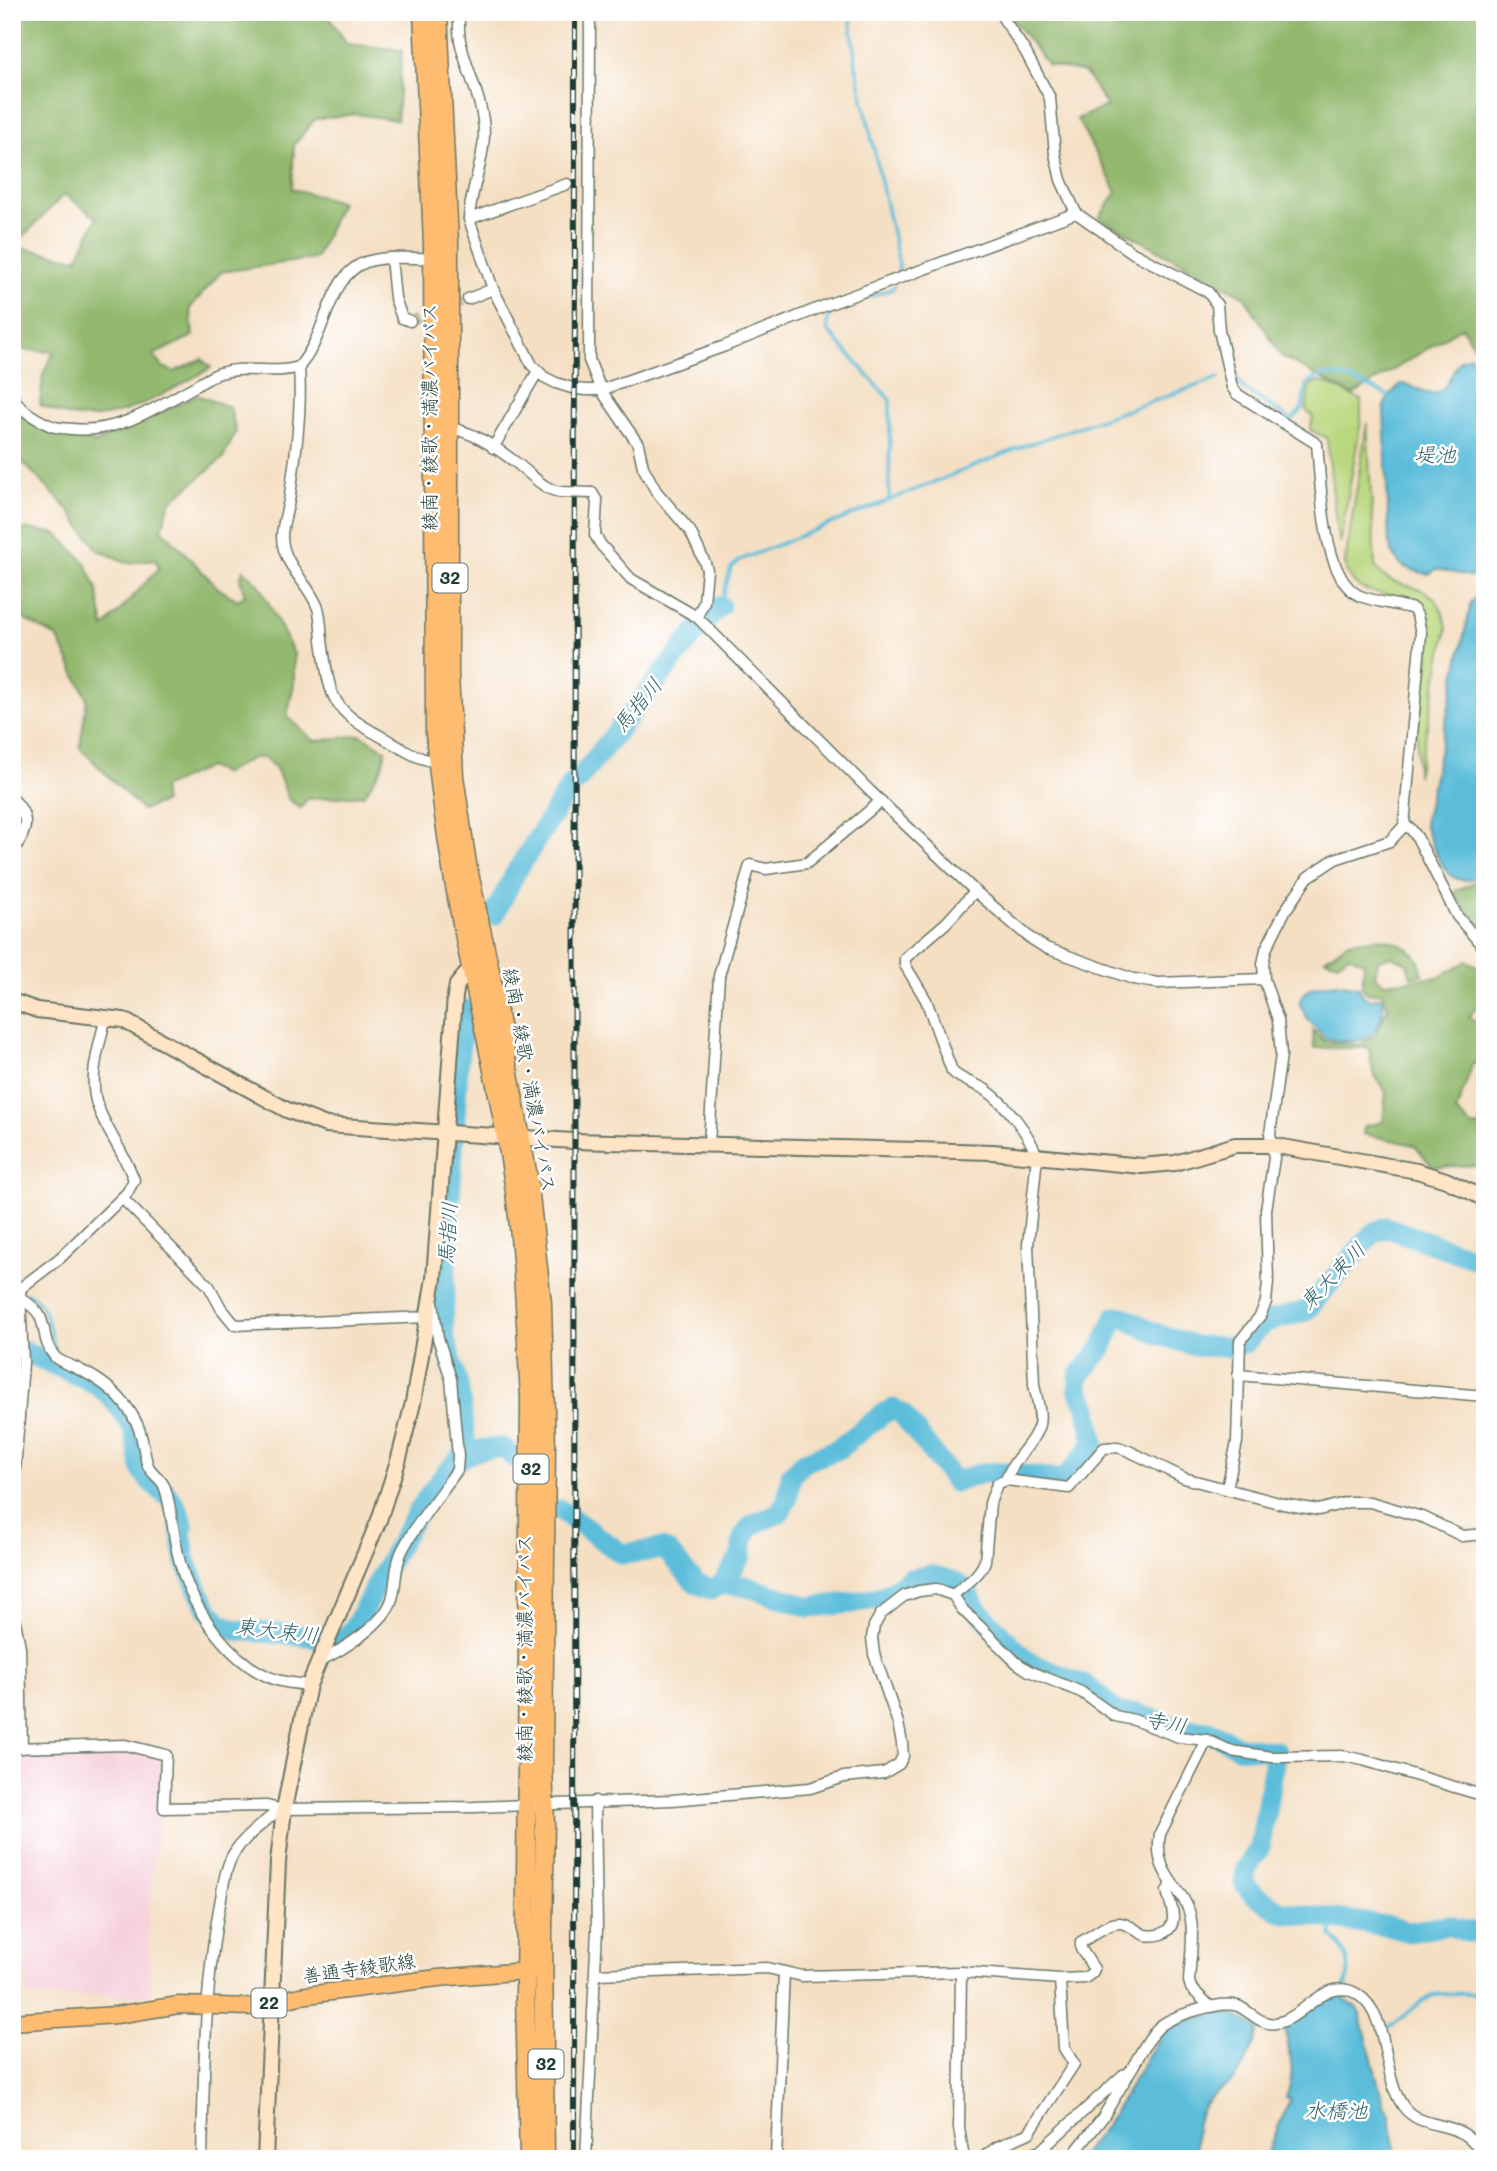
<svg xmlns="http://www.w3.org/2000/svg" width="1497" height="2171" viewBox="0 0 1497 2171" font-family="Mali,'Klee One',sans-serif">
  <style>
    .built { fill: #f5cfda }
    .green { fill: #b9d77e; stroke: #6c8a59; stroke-width: 2 }
    .forest { fill: #92b86d; stroke: #587a50; stroke-width: 2 }
    .water { fill: #5cbdda; stroke: #3e7d87; stroke-width: 2 }
    .lines { fill: none; stroke-linecap: round; stroke-linejoin: round }
    .stream { stroke: #5cbdda; stroke-width: 3.5 }
    .river { stroke: #5cbdda; stroke-width: 21 }
    .street-tunnel { stroke: #c9bfa6; stroke-width: 10; stroke-dasharray: 10 5; stroke-linecap: butt }
    .street-casing { stroke: #6a7666; stroke-width: 13 }
    .secondary-casing { stroke: #6a7666; stroke-width: 18 }
    .primary-casing { stroke: #6a7666; stroke-width: 19 }
    .highway-casing { stroke: #6a7666; stroke-width: 21 }
    .street { stroke: #fff; stroke-width: 10 }
    .secondary { stroke: #ffe4c6; stroke-width: 14 }
    .primary { stroke: #febc70; stroke-width: 16 }
    .highway { stroke: #febc70; stroke-width: 18 }
    .rail-casing { stroke: #1f3d34; stroke-width: 6 }
    .rail { stroke: #fff; stroke-width: 3.5; stroke-dasharray: 10; stroke-linecap: butt }
    .street-bridge-casing { stroke: #6a7666; stroke-width: 13; stroke-linecap: butt }
    .street-bridge { stroke: #fff; stroke-width: 10 }
    .labels { text-anchor: middle; stroke-width: 5; stroke-linejoin: round; paint-order: stroke }
    .shield { fill: #fff; stroke: #627771; stroke-width: 2 }
    .shield-label { font-size: 18px; font-weight: bold; fill: #1f3d34 }
    .street-label { font-size: 19px; fill: #1f3d34; stroke: #fff }
    .water-label { font-size: 21px; font-style: italic; fill: #316366; stroke: #fff }
  </style>
  <rect width="100%" height="100%" fill="#fff"/>
  <filter id="ink" filterUnits="userSpaceOnUse"><feTurbulence type="fractalNoise" baseFrequency=".0143" numOctaves="2"/><feDisplacementMap in="SourceGraphic" scale="14" xChannelSelector="R" yChannelSelector="G"/><feConvolveMatrix kernelMatrix="1 2 1 2 8 2 1 2 1" color-interpolation-filters="sRGB"/></filter>
  <filter id="wash" filterUnits="userSpaceOnUse"><feTurbulence type="fractalNoise" baseFrequency=".00686" numOctaves="4" result="noise"/><feDisplacementMap in="SourceGraphic" scale="28" xChannelSelector="R" yChannelSelector="G"/><feGaussianBlur stdDeviation="1.57" result="paint"/><feColorMatrix in="noise" values="0 0 0 0 0 0 0 0 0 0 0 0 0 0 0 0 0 1.4 0 .05"/><feComposite in="paint" operator="in"/></filter>
  <g filter="url(#wash)">
    <rect width="100%" height="100%" fill="#f4dfc3"/>
    <path class="built" d="M 127,1749 L 163,1758 L 160,1814 L 148,1916 L 151,1995 L 27,1997 L 26,1934 L 12,1934 L 12,1750 Z"/>
    <g class="green">
      <path d="M 1317,382 L 1328,384 L 1361,400 L 1361,421 L 1340,543 L 1337,532 L 1327,438 L 1310,430 L 1313,417 L 1306,410 L 1309,386 Z"/>
      <path d="M 1367,423 L 1375,566 C 1395,599 1437,570 1447,628 L 1417,776 C 1417,758 1416,740 1418,722 C 1421,697 1438,631 1426,611 C 1410,584 1351,609 1345,563 Z"/>
    </g>
    <g class="forest">
      <path d="M 12,12 L 329,12 L 328,15 L 347,44 L 402,50 L 397,120 L 356,114 L 315,119 L 294,145 L 292,189 L 341,202 L 316,258 L 221,272 L 190,308 L 193,336 L 153,355 L 163,367 L 174,372 L 202,359 L 211,368 C 174,388 119,424 76,417 C 64,416 51,409 40,405 L 43,374 L 54,352 L 12,349 L 23,248 L 77,259 L 97,218 L 64,194 L 23,237 L 12,211 Z"/>
      <path d="M 1007,12 L 1485,12 L 1485,364 L 1462,327 L 1353,395 L 1282,357 L 1245,297 L 1099,218 L 1117,192 L 1077,119 L 1107,106 L 1085,73 L 1048,65 Z"/>
      <path d="M 197,395 L 230,407 L 236,432 L 223,458 L 170,502 L 162,529 L 218,588 L 238,600 L 245,595 L 240,579 L 243,570 L 259,584 L 294,654 L 294,684 L 287,716 L 314,741 L 361,735 L 386,750 L 382,767 L 364,795 L 307,799 L 301,808 L 289,800 L 276,768 L 264,758 L 252,758 L 224,774 L 208,767 L 162,788 L 164,802 L 142,810 L 80,748 L 87,698 L 57,637 L 12,613 L 12,530 L 29,529 L 57,534 L 85,562 L 97,589 L 104,628 L 159,568 L 155,559 L 128,563 L 98,550 L 68,509 L 12,451 L 12,412 L 53,434 L 95,443 Z"/>
      <path d="M 1485,878 L 1485,931 L 1452,892 Z"/>
      <path d="M 1379,938 C 1401,942 1419,950 1423,975 L 1411,977 L 1407,963 L 1392,956 L 1378,960 L 1375,976 L 1384,983 L 1439,977 L 1467,961 L 1485,970 L 1485,996 L 1469,1017 L 1483,1026 L 1485,1024 L 1485,1066 L 1473,1063 L 1456,1112 L 1472,1126 L 1485,1127 L 1485,1165 L 1433,1167 L 1414,1145 L 1363,1134 L 1364,1126 L 1383,1122 L 1386,1092 L 1373,1073 L 1369,1048 L 1314,1048 L 1313,1030 L 1325,1041 L 1359,1045 L 1375,1035 L 1388,1008 L 1382,993 L 1367,993 L 1362,987 L 1364,962 L 1349,955 L 1338,963 L 1325,959 L 1348,942 Z"/>
    </g>
    <g class="water">
      <path d="M 1470,355 L 1485,377 L 1485,876 C 1478,877 1468,881 1462,880 C 1443,879 1430,840 1424,824 L 1471,602 L 1477,597 L 1480,583 L 1478,578 L 1437,569 L 1429,574 C 1406,570 1396,567 1389,543 L 1384,406 L 1390,395 L 1402,384 C 1415,385 1417,391 1427,393 C 1447,398 1452,369 1460,360 C 1461,360 1470,355 1470,355 Z"/>
      <path d="M 1337,983 L 1359,987 L 1362,995 L 1369,999 L 1382,997 C 1387,1015 1375,1039 1355,1041 C 1345,1042 1335,1040 1326,1038 L 1309,1021 L 1299,1003 C 1308,983 1317,986 1337,983 Z"/>
      <path d="M 1337,1995 L 1356,2007 L 1361,2016 L 1384,2106 L 1390,2114 L 1395,2159 L 1265,2159 L 1290,2099 L 1286,2097 C 1297,2073 1289,2051 1284,2026 L 1326,1997 Z"/>
      <path d="M 1218,2013 L 1231,2013 L 1258,2029 C 1253,2049 1245,2068 1230,2083 C 1223,2089 1214,2093 1208,2100 C 1193,2116 1194,2139 1198,2159 L 1080,2157 L 1107,2124 L 1155,2044 L 1165,2032 L 1177,2024 Z"/>
    </g>
    <g class="lines">
      <g class="stream">
        <path d="M 850,12 L 856,66 L 899,265 L 898,272"/>
        <path d="M 1233,373 L 1244,389 L 1292,420 L 1302,409 L 1306,385 C 1310,382 1316,378 1321,376 C 1337,371 1378,390 1392,398"/>
        <path d="M 889,500 L 890,400 L 828,331 C 827,326 826,320 830,315 C 837,306 879,294 892,289 L 894,286"/>
        <path d="M 720,606 L 731,568 L 740,560 L 1024,446 L 1219,378"/>
        <path d="M 26,1293 C 49,1301 48,1333 56,1352"/>
        <path d="M 90,1370 L 115,1387"/>
        <path d="M 165,1480 C 178,1492 192,1511 192,1528 L 182,1538"/>
        <path d="M 1333,1919 L 1332,1936 C 1355,1960 1351,1972 1339,2001"/>
        <path d="M 1383,2029 C 1405,2022 1416,1999 1438,1994 C 1445,1993 1453,1994 1460,1993 C 1470,1993 1477,1994 1485,2001"/>
      </g>
      <g class="river">
        <path d="M 494,915 L 516,872 L 571,785 L 579,779 L 699,628 L 720,606"/>
        <path d="M 467,1010 L 459,1050 L 443,1318 L 444,1335 L 458,1385 L 467,1454"/>
        <path d="M 12,1346 L 94,1383 L 108,1394 L 124,1413 L 134,1430 L 142,1471 L 150,1481 L 171,1499 L 178,1513 L 185,1559 L 198,1590 L 209,1611 L 220,1623 L 235,1630 L 343,1639 L 354,1628 C 375,1589 430,1475 466,1455 C 477,1449 491,1448 503,1448 L 515,1458"/>
        <path d="M 560,1510 L 622,1554 L 662,1549 L 667,1551 L 695,1583 L 711,1589 L 722,1584 L 741,1556 L 743,1538 L 752,1525 L 779,1513 L 787,1500 L 791,1475 L 804,1462 L 838,1449 L 884,1413 L 894,1409 L 902,1414 L 955,1482 L 982,1473 L 999,1472 L 1064,1480 L 1094,1444 L 1088,1408 L 1078,1389 L 1079,1376 L 1102,1348 L 1115,1317 L 1123,1317 L 1152,1332 L 1195,1346 L 1233,1347 L 1245,1343 L 1265,1322 L 1306,1311 L 1372,1234 L 1386,1227 L 1473,1258 L 1485,1258"/>
        <path d="M 722,1584 L 745,1586 L 810,1607 L 852,1603 L 885,1596 L 910,1579 L 930,1575 L 953,1581 L 968,1591 L 975,1607 L 1024,1658 L 1031,1663 L 1090,1688 L 1118,1713 L 1138,1714 L 1177,1728 L 1209,1731 L 1238,1747 L 1276,1751 L 1260,1847 L 1246,1869 L 1244,1883 L 1252,1893 L 1281,1912 L 1388,1926 L 1409,1932 L 1448,1925 L 1467,1932 L 1485,1932"/>
      </g>
    </g>
  </g>
  <g filter="url(#ink)">
    <g class="lines">
      <path class="street-tunnel" d="M 410,321 L 468,299"/>
      <g class="street-casing">
        <g id="street">
          <path d="M 459,12 C 459,23 458,35 461,45 C 468,74 484,103 484,134 C 484,163 470,190 469,219"/>
          <path d="M 590,12 L 589,360 L 601,390 L 638,444 L 643,467 L 656,491 L 690,531 L 705,563 L 707,570 L 704,602 L 697,617"/>
          <path d="M 999,12 L 1025,51 L 1050,98 L 1055,154 L 1061,180 L 1076,213 L 1133,253 L 1208,292 L 1217,305 L 1219,330 L 1232,387 L 1237,394 L 1317,444 C 1321,480 1321,579 1360,596 C 1376,602 1396,604 1413,609 L 1417,615 L 1421,633 L 1404,826 L 1390,841 L 1335,859 L 1308,877 L 1285,911 L 1266,949 L 1263,964 L 1264,979 L 1278,1020 L 1281,1055 L 1270,1134 L 1274,1158 L 1266,1210 L 1268,1282 L 1266,1302 L 1260,1316 L 1240,1341 L 1237,1442 L 1227,1488"/>
          <path d="M 567,184 L 469,219 L 493,289 L 532,365 L 544,377 L 556,383 L 575,389 L 586,390 L 601,390 L 725,346 L 824,306 L 1076,213"/>
          <path d="M 12,237 L 14,248 L 12,306"/>
          <path d="M 391,258 L 395,298 L 402,318 L 410,321"/>
          <path d="M 468,299 L 493,289"/>
          <path d="M 299,367 C 302,409 296,453 290,495 C 288,509 282,524 282,537 C 283,566 309,583 318,608 C 321,618 321,630 322,640 C 330,698 330,709 382,737 C 402,748 418,761 441,762"/>
          <path d="M 12,394 C 17,407 31,416 43,422 C 53,428 62,428 73,429 C 117,434 155,408 192,388 C 201,383 211,376 220,373 C 247,365 274,375 299,367 C 306,358 312,349 316,339 C 328,314 336,272 366,262 C 388,255 414,259 437,258"/>
          <path d="M 449,428 C 473,431 500,450 519,465 C 532,475 544,490 561,492"/>
          <path d="M 493,448 L 538,371"/>
          <path d="M 592,493 L 597,501 L 595,535 L 601,545 L 631,579 L 697,617 L 869,790 L 975,891 L 1030,938 L 1046,948 L 1133,979 L 1158,983 L 1264,979"/>
          <path d="M 12,798 C 31,817 28,831 12,852"/>
          <path d="M 1404,826 L 1410,828 L 1417,837 L 1457,916 L 1485,949"/>
          <path d="M 975,891 L 946,923 L 905,958 L 905,965 L 926,1000 L 952,1071 C 961,1081 975,1083 986,1090 C 1007,1105 1028,1132 1037,1156 L 1028,1245 L 1034,1384 C 1036,1397 1043,1416 1038,1428 C 1031,1447 1012,1460 1006,1480"/>
          <path d="M 709,1144 L 719,976 L 750,865 L 766,869 L 807,863 L 881,801"/>
          <path d="M 122,1198 L 209,1286 L 221,1308 L 235,1325 L 428,1317"/>
          <path d="M 12,1295 C 57,1313 35,1334 55,1357 C 61,1363 71,1365 78,1369 C 102,1380 124,1398 136,1422 C 143,1435 143,1449 147,1463 C 150,1474 162,1478 165,1488 C 173,1513 173,1540 181,1566 C 193,1610 232,1666 277,1680 C 287,1683 298,1684 309,1685"/>
          <path d="M 1238,1375 L 1485,1396"/>
          <path d="M 12,1511 L 23,1363 L 20,1292 L 22,1287 L 60,1258 L 127,1193 L 134,1180 C 125,1154 107,1132 98,1107 C 87,1079 100,1044 106,1016"/>
          <path d="M 953,1595 C 965,1584 979,1577 985,1561 L 990,1503 L 997,1484 L 1006,1480 L 1069,1488 L 1104,1448 L 1118,1447 L 1129,1451 L 1184,1478 L 1283,1504 L 1319,1510 L 1348,1502 L 1370,1502 L 1425,1518 L 1462,1536 L 1485,1534"/>
          <path d="M 12,1606 L 20,1647 L 22,1748"/>
          <path d="M 319,1661 C 341,1651 385,1624 392,1599 C 397,1582 394,1567 402,1551 C 416,1523 439,1496 457,1470 L 458,1456 L 451,1379 L 438,1338 L 433,1303"/>
          <path d="M 1207,1740 L 1160,1834 C 1152,1879 1187,1887 1191,1920 C 1194,1939 1190,1962 1189,1981 L 1191,1988 L 1211,2007"/>
          <path d="M 12,1748 L 125,1745 L 166,1755 L 164,1808 L 267,1806 L 279,1809 L 474,1807 L 672,1800 L 810,1788 L 844,1777 L 884,1773 L 899,1764 L 903,1756 L 902,1743 L 898,1723 L 874,1654 L 872,1638 L 874,1626 L 881,1614 L 904,1596 L 919,1591 L 936,1589 L 953,1595 L 962,1609 L 1017,1663 L 1029,1671 L 1081,1692 L 1115,1716 L 1134,1720 L 1179,1737 L 1207,1740 L 1231,1751 L 1272,1757 L 1344,1756 L 1363,1760 L 1485,1796"/>
          <path d="M 961,1972 L 1060,1979 L 1064,2048 L 1074,2064 L 1029,2133 L 997,2147 L 981,2159"/>
          <path d="M 596,1974 L 767,1968 L 802,1976 L 961,1972 L 959,2128 L 964,2159"/>
          <path d="M 1060,1979 L 1085,1978 L 1092,1973 L 1094,1969 L 1081,1949 L 1081,1942 C 1092,1936 1108,1922 1120,1923 C 1130,1924 1137,1932 1145,1935 C 1151,1936 1156,1936 1161,1934 C 1181,1926 1171,1906 1167,1891 L 1172,1884"/>
          <path d="M 202,2159 C 204,2073 204,1988 220,1904 C 223,1888 225,1867 234,1853 C 245,1835 265,1823 279,1809"/>
          <path d="M 586,2159 L 597,1929 L 595,1801"/>
          <path d="M 776,2159 L 784,1972"/>
          <path d="M 1000,2159 L 1039,2152 L 1123,2075 L 1129,2073 C 1138,2059 1146,2040 1158,2028 C 1170,2016 1222,2000 1238,2006 C 1250,2011 1261,2026 1276,2023 C 1304,2019 1325,1975 1357,1994 C 1391,2015 1381,2076 1403,2106 C 1418,2127 1444,2122 1464,2134 C 1474,2140 1479,2149 1485,2158"/>
          <path d="M 1070,2159 L 1103,2117 L 1127,2077"/>
        </g>
      </g>
      <g class="secondary-casing">
        <g id="secondary">
          <path d="M 12,1001 L 37,1010 L 123,1020 L 287,1110 L 326,1125 L 573,1141 L 993,1152 L 1142,1166 L 1175,1163 L 1235,1145 L 1272,1145 L 1417,1171 L 1446,1180 L 1485,1199"/>
          <path d="M 265,2159 L 278,1862 L 284,1809 L 309,1685 L 379,1520 L 399,1458 L 413,1403 L 434,1278 L 455,996 L 457,985 L 471,968"/>
        </g>
      </g>
      <g class="primary-casing">
        <path id="primary" d="M 12,2022 L 116,2015 L 179,2005 L 254,2007 L 300,1996 L 438,1978 L 538,1970"/>
      </g>
      <g class="highway-casing">
        <g id="highway">
          <path d="M 423,12 L 433,244 L 435,733 C 439,780 445,827 453,875 C 471,981 500,1085 515,1192 C 524,1260 526,1330 530,1398 L 525,1998 L 529,2159"/>
          <path d="M 438,12 L 449,243 L 449,673 L 454,776 L 467,864 L 490,971 L 528,1177 L 542,1304 L 546,1447 L 543,1761 L 545,1823 L 543,1932 L 545,2159"/>
        </g>
      </g>
      <use href="#street" class="street"/>
      <use href="#secondary" class="secondary"/>
      <use href="#primary" class="primary"/>
      <use href="#highway" class="highway"/>
      <g class="rail-casing">
        <path id="rail" d="M 574,2159 L 575,12"/>
      </g>
      <use href="#rail" class="rail"/>
      <g class="street-bridge-casing">
        <path id="street-bridge" d="M 561,492 L 592,493"/>
      </g>
      <use href="#street-bridge" class="street-bridge"/>
    </g>
  </g>
  <g class="labels">
    <g class="shield">
      <rect x="432.5" y="563.5" width="35" height="29" rx="5"/>
      <rect x="513.5" y="1454.5" width="35" height="29" rx="5"/>
      <rect x="251.5" y="1988.5" width="35" height="29" rx="5"/>
      <rect x="528.5" y="2049.5" width="35" height="29" rx="5"/>
    </g>
    <g class="shield-label">
      <text x="450" y="584">32</text>
      <text x="531" y="1475">32</text>
      <text x="269" y="2009">22</text>
      <text x="546" y="2070">32</text>
    </g>
    <g class="street-label">
      <text transform="translate(429 417) rotate(-90)" y="7">綾南・綾歌・満濃バイパス</text>
      <text transform="translate(530 1080) rotate(80)" y="7">綾南・綾歌・満濃バイパス</text>
      <text transform="translate(524 1648) rotate(-90)" y="7">綾南・綾歌・満濃バイパス</text>
      <text transform="translate(359 1968) rotate(-8)" y="7">善通寺綾歌線</text>
    </g>
    <g class="water-label">
      <text x="1435" y="462">堤池</text>
      <text transform="translate(638 705) rotate(-50)" y="7">馬指川</text>
      <text transform="translate(448 1233) rotate(-86)" y="7">馬指川</text>
      <text transform="translate(1333 1276) rotate(-46)" y="7">東大束川</text>
      <text transform="translate(277 1631) rotate(7)" y="7">東大束川</text>
      <text transform="translate(1166 1723) rotate(11)" y="7">寺川</text>
      <text x="1336" y="2118">水橋池</text>
    </g>
  </g>
  <rect width="1497" height="2171" fill="none" stroke="#fff" stroke-width="42"/>
</svg>
